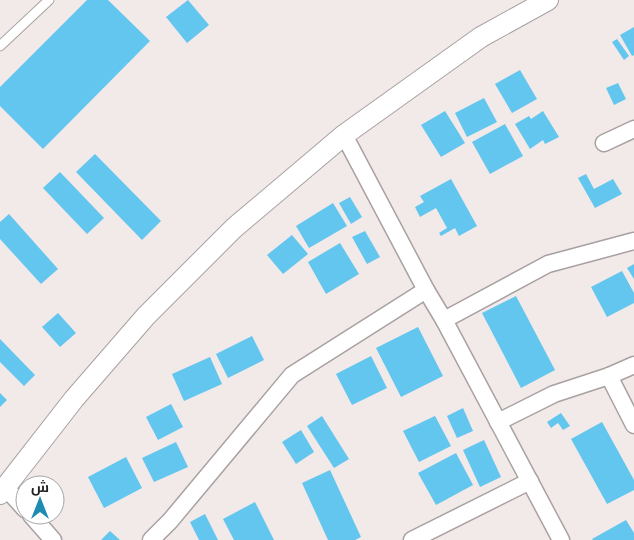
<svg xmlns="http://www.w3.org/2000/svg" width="634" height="540" viewBox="0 0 634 540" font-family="Montserrat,Cairo,sans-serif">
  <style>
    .building { fill: #62c6ef }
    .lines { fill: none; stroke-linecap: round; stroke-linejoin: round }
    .service-casing { stroke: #a9a1a1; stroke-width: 11 }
    .minor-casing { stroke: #a9a1a1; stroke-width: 19 }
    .tertiary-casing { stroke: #a9a1a1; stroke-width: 22 }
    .service { stroke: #fff; stroke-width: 9 }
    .minor { stroke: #fff; stroke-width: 16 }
    .tertiary { stroke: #fff; stroke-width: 20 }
  </style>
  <rect width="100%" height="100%" fill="#f2e9e9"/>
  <g class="building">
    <path d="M 87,0 L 108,0 L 150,41 L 43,149 L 0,106 L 0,87 Z"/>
    <path d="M 188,0 L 209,25 L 187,43 L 166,17 Z"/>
    <path d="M 634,27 L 634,55 L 632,56 L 620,35 Z"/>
    <path d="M 617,39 L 629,56 L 624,60 L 612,42 Z"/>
    <path d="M 520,70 L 537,99 L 512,113 L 495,84 Z"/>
    <path d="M 618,83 L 626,99 L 614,105 L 606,88 Z"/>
    <path d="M 484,98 L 497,122 L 467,137 L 455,113 Z"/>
    <path d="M 445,111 L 465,143 L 441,157 L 421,125 Z"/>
    <path d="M 543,111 L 559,137 L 545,144 L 543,140 L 530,149 L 515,124 L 529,116 L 531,119 Z"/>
    <path d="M 505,124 L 523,156 L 490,174 L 472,142 Z"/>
    <path d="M 95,154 L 161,221 L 142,240 L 76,172 Z"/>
    <path d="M 60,172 L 104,218 L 87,234 L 43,188 Z"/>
    <path d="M 586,174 L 594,189 L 613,179 L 622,194 L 595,208 L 578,178 Z"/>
    <path d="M 451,179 L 477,226 L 459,236 L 455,228 L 441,236 L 439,233 L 447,228 L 436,208 L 420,217 L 415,207 L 424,202 L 420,196 Z"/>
    <path d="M 350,197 L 362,217 L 351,224 L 339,203 Z"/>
    <path d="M 333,203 L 347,226 L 309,248 L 296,226 Z"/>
    <path d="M 9,214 L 58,269 L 41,284 L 0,239 L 0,222 Z"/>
    <path d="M 365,231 L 380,257 L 367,264 L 352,237 Z"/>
    <path d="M 292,235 L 308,254 L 283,274 L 267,255 Z"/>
    <path d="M 340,243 L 359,274 L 326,294 L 308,262 Z"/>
    <path d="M 634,264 L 634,279 L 627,268 Z"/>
    <path d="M 622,271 L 634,293 L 634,303 L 607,317 L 591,287 Z"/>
    <path d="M 516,296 L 555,370 L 521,388 L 482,313 Z"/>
    <path d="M 58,313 L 76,333 L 60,347 L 42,327 Z"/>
    <path d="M 418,327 L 443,376 L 401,397 L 376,348 Z"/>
    <path d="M 252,336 L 264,360 L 228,378 L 216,354 Z"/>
    <path d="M 0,339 L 35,375 L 24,386 L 0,362 Z"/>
    <path d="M 371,356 L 387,388 L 352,405 L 336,374 Z"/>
    <path d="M 210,357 L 222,384 L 184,401 L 172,374 Z"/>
    <path d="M 0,393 L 7,400 L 0,407 Z"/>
    <path d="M 171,404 L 183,427 L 158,440 L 146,417 Z"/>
    <path d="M 463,408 L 473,431 L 457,438 L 447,416 Z"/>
    <path d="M 561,413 L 570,426 L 563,430 L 558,423 L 551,428 L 547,422 Z"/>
    <path d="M 322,416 L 349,459 L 334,468 L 307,426 Z"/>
    <path d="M 435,416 L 451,446 L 419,462 L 403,431 Z"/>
    <path d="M 602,422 L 634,480 L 634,490 L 607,504 L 571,439 Z"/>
    <path d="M 301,430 L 314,452 L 296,464 L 282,442 Z"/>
    <path d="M 484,440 L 501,477 L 480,487 L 463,450 Z"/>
    <path d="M 176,442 L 188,467 L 154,482 L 142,458 Z"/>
    <path d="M 456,453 L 473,485 L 436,505 L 418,473 Z"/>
    <path d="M 126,457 L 142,488 L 104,508 L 88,477 Z"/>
    <path d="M 330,470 L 361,537 L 355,540 L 328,540 L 302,483 Z"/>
    <path d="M 255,502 L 274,540 L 234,540 L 223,519 Z"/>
    <path d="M 205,514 L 218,540 L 199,540 L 190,522 Z"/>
    <path d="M 626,520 L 634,533 L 634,540 L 593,540 L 592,539 Z"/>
    <path d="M 110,531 L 120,540 L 101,540 Z"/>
  </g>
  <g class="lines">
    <g class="service-casing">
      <path id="service" d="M 0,46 L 49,0"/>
    </g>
    <g class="minor-casing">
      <g id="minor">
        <path d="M 344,135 L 426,290 L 444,320 L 561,540"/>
        <path d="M 604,143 L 634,129"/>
        <path d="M 444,320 L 548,264 L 634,241"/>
        <path d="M 609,376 L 634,425"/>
        <path d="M 498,422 L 554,394 L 609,376 L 634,365"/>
        <path d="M 5,487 L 25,509"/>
        <path d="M 31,515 L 53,540"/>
        <path d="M 151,540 L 170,521 L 292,375 L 426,290"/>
        <path d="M 412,540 L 530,481"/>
      </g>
    </g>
    <g class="tertiary-casing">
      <path id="tertiary" d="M 0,494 L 74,399 L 146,316 L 234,228 L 344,135 L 481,37 L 548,0"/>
    </g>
    <use href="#service" class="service"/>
    <use href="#minor" class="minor"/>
    <use href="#tertiary" class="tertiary"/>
  </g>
  <g transform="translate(40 500)"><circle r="24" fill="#ffffff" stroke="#a7a6a6"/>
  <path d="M0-4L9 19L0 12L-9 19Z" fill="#1e8bb1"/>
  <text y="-8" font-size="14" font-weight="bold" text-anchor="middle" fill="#242121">ش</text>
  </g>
</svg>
